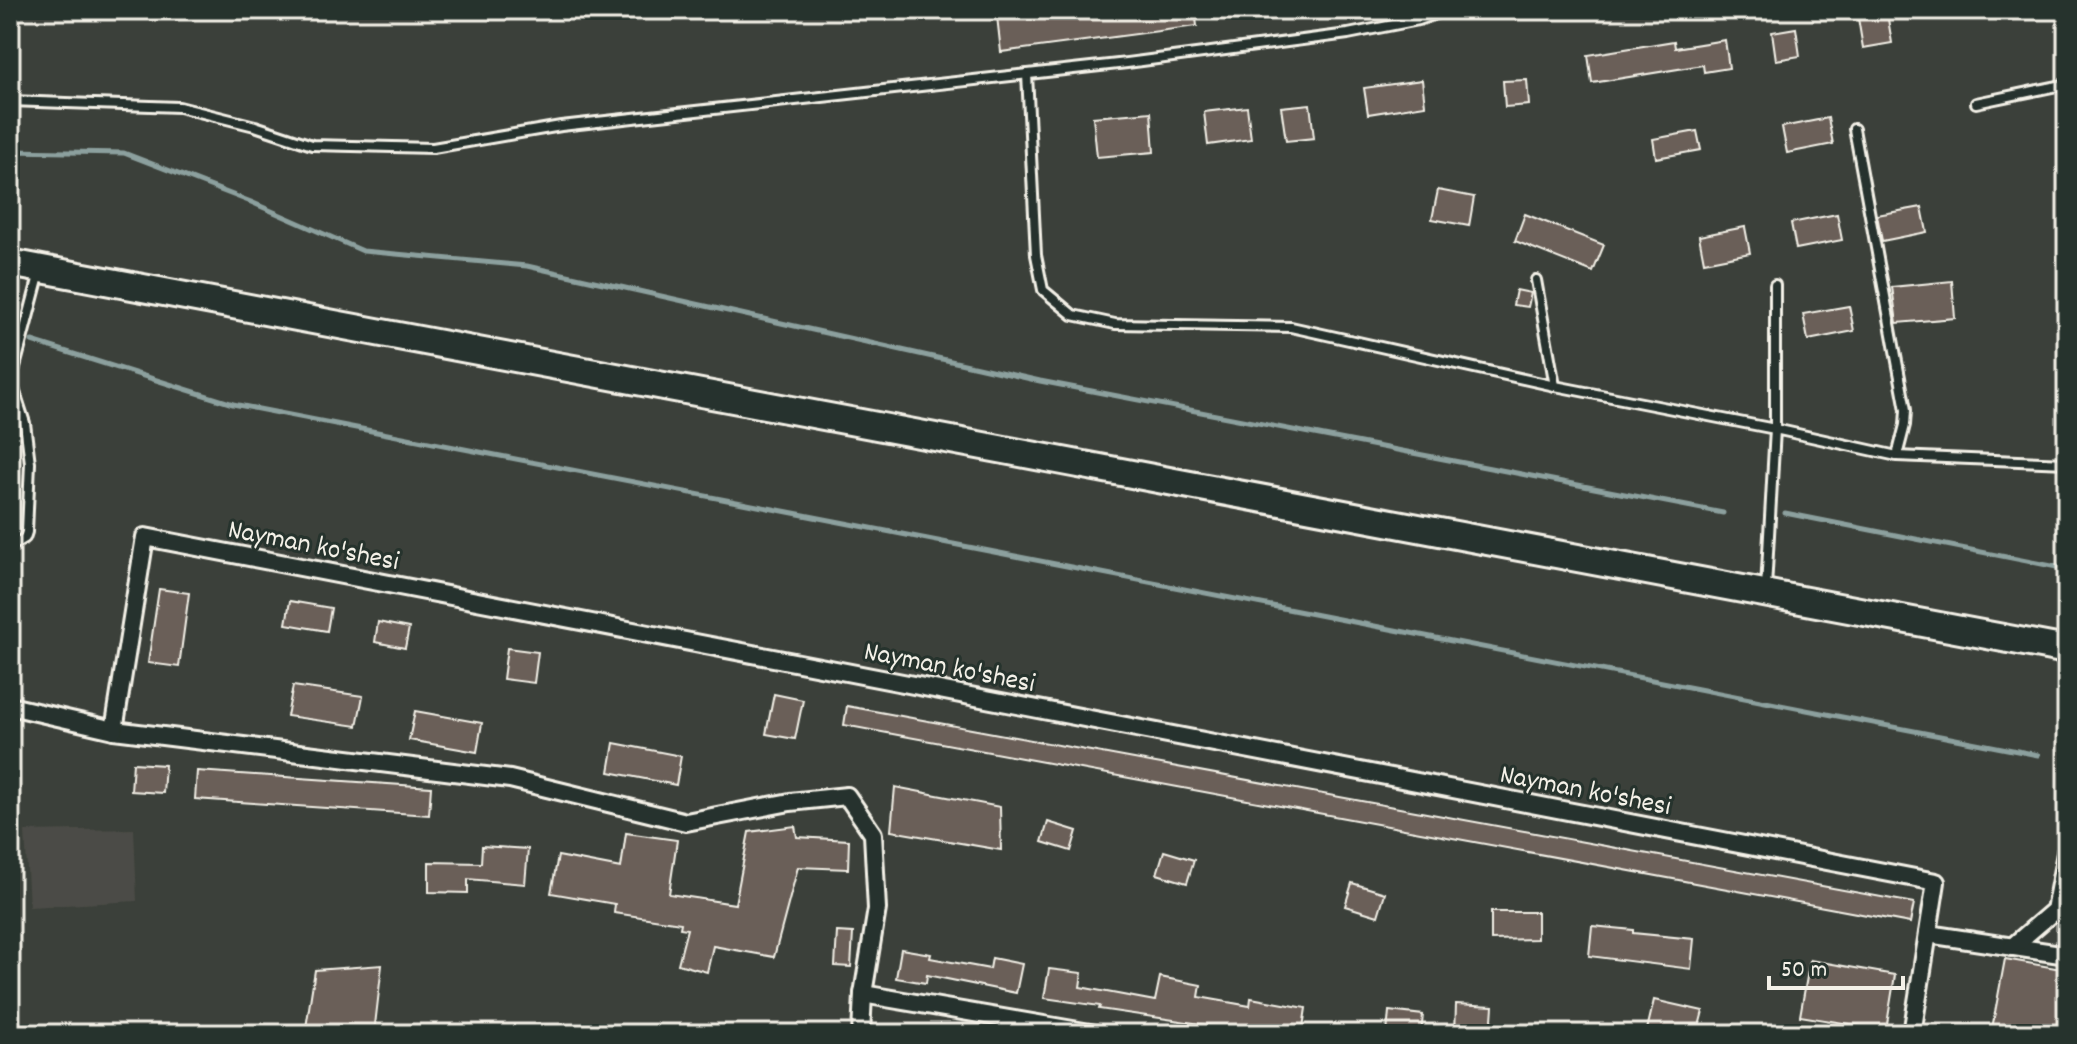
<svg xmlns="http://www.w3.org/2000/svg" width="2077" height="1044" viewBox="0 0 2077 1044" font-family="Dekko,sans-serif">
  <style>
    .built { fill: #4c4c46 }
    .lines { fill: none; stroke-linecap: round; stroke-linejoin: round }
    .stream { stroke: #8ca09e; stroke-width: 5 }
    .building { fill: #6b5f58; stroke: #f4f1e8; stroke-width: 2 }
    .service-casing { stroke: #f4f1e8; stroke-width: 14 }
    .minor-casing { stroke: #f4f1e8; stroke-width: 22 }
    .trunk-casing { stroke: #f4f1e8; stroke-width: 32 }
    .service { stroke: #26332d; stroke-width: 8 }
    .minor { stroke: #26332d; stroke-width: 16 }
    .trunk { stroke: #26332d; stroke-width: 26 }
    .labels { text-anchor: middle; stroke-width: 6; stroke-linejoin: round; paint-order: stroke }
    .street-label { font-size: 28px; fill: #f4f1e8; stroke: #26332d }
  </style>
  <rect width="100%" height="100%" fill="#3b403a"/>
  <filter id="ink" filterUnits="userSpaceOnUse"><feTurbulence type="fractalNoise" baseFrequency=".0125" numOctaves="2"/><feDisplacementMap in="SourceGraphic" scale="16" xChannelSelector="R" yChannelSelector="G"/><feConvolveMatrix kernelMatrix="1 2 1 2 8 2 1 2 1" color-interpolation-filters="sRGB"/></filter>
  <g filter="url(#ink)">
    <g class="built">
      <path d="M 10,827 L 17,940 L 10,940 Z"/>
      <path d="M 134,829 L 137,901 L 29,907 L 25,831 Z"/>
    </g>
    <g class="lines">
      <g class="stream">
        <path d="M 10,151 L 124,153 L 251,202 L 363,251 L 527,266 L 1040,381 L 1723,513"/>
        <path d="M 10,337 L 13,337"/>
        <path d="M 32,341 L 233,404 L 2038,755"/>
        <path d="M 1785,513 L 2067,569"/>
      </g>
    </g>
    <g class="building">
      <path d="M 1043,10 L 1195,10 L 1197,26 L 1001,52 L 997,16 Z"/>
      <path d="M 1887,13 L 1892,43 L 1863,48 L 1858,18 Z"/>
      <path d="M 1796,28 L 1800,56 L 1776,60 L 1772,32 Z"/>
      <path d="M 1725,40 L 1729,68 L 1704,72 L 1703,65 L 1592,83 L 1588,55 L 1674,41 L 1675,48 Z"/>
      <path d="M 1422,80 L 1425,105 L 1368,114 L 1364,88 Z"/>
      <path d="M 1527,80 L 1529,105 L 1505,107 L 1503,81 Z"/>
      <path d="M 1310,104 L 1314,138 L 1286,141 L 1281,107 Z"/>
      <path d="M 1247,107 L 1251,139 L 1208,145 L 1204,112 Z"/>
      <path d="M 1151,112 L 1154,152 L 1097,157 L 1093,117 Z"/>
      <path d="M 1828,118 L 1833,144 L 1787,153 L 1782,127 Z"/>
      <path d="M 1697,131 L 1701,150 L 1656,158 L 1653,139 Z"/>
      <path d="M 1438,190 L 1474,197 L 1469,226 L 1432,219 Z"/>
      <path d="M 1922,207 L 1927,232 L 1882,241 L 1877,215 Z"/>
      <path d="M 1525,214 L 1604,245 L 1593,272 L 1515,241 Z"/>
      <path d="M 1837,214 L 1842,240 L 1796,249 L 1791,223 Z"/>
      <path d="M 1745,227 L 1750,253 L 1704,262 L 1699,236 Z"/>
      <path d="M 1952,281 L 1955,318 L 1897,323 L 1892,287 Z"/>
      <path d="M 1516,290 L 1531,293 L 1528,307 L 1513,305 Z"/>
      <path d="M 1849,306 L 1854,331 L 1808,340 L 1803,314 Z"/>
      <path d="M 159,589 L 189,593 L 179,667 L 148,663 Z"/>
      <path d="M 290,601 L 331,608 L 327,631 L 286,624 Z"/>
      <path d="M 378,622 L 409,628 L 405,648 L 375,642 Z"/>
      <path d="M 507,648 L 538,652 L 534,683 L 503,679 Z"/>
      <path d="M 293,686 L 363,696 L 357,726 L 287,716 Z"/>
      <path d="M 774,694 L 803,700 L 795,739 L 766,734 Z"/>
      <path d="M 847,706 L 1914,903 L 1910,923 L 844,725 Z"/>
      <path d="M 415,711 L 482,723 L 477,752 L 409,740 Z"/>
      <path d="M 614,743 L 681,756 L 676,785 L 609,772 Z"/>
      <path d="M 133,763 L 165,765 L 163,793 L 131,791 Z"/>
      <path d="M 197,771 L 431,787 L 429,815 L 195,799 Z"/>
      <path d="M 895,787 L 1000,807 L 1001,850 L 891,831 Z"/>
      <path d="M 1048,822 L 1077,831 L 1071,851 L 1042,842 Z"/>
      <path d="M 795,826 L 797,837 L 849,840 L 848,869 L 798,867 L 774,957 L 713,946 L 707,972 L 678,964 L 687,929 L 680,928 L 681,923 L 614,913 L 615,904 L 551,893 L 558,856 L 621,868 L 626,833 L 677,840 L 669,894 L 735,904 L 749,832 Z"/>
      <path d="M 482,846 L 528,849 L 525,884 L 468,879 L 468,893 L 429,892 L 429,862 L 481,863 Z"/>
      <path d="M 1164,851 L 1194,860 L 1187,883 L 1157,874 Z"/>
      <path d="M 1352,883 L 1385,893 L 1378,916 L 1345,906 Z"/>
      <path d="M 1491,912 L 1537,912 L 1537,939 L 1491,940 Z"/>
      <path d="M 1592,926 L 1633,930 L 1633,933 L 1694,939 L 1691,969 L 1589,956 Z"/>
      <path d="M 837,932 L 853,933 L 851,967 L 835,966 Z"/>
      <path d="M 901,949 L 931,954 L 930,958 L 990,969 L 992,958 L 1022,964 L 1016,993 L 927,975 L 926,983 L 896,978 Z"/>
      <path d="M 2005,959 L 2067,970 L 2067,1034 L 1991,1034 Z"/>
      <path d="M 1810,960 L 1895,975 L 1886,1030 L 1800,1016 Z"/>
      <path d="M 382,965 L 374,1034 L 305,1034 L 315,970 Z"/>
      <path d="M 1049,969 L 1082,973 L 1080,987 L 1155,1001 L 1160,977 L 1201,985 L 1199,997 L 1250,1006 L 1251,998 L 1306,1008 L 1302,1034 L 1245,1034 L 1245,1032 L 1194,1023 L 1099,1009 L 1100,1006 L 1044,998 Z"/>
      <path d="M 1654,1000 L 1703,1011 L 1697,1034 L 1646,1034 Z"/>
      <path d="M 1456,1004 L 1493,1006 L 1491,1034 L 1455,1034 Z"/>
      <path d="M 1389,1011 L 1423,1015 L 1421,1034 L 1387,1034 Z"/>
    </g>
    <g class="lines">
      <g class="service-casing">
        <g id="service">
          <path d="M 1027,74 L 1036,255 L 1043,290 L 1073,315 L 1115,324 L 1291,327 L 1555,386 L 1775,429 L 1775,285"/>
          <path d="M 10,101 L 179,107 L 255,126 L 312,145 L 433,148 L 561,126 L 1127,63 L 1348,34 L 1419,20 L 1447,10"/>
          <path d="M 1976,103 L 2067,84"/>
          <path d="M 1854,129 L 1906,410 L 1905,425 L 1897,456"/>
          <path d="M 1536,280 L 1555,386"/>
          <path d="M 10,386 L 40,272"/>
          <path d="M 10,547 L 25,538 L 27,532 L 30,463 L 25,423 L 12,383"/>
          <path d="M 1766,588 L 1775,429 L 1897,456 L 2067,463"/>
        </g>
      </g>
      <g class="minor-casing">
        <g id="minor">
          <path d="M 10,706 L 114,730 L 510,779 L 686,822 L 790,802 L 847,796 L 873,834 L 877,909 L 863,994 L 861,1034"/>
          <path d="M 114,730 L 145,537 L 1936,882 L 1912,1034"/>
          <path d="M 1928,934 L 2067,955"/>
          <path d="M 2012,947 L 2055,910 L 2067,848"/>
          <path d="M 863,994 L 1096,1034"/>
        </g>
      </g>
      <g class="trunk-casing">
        <path id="trunk" d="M 10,263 L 2067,650"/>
      </g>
      <use href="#service" class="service"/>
      <use href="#minor" class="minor"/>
      <use href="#trunk" class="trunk"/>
    </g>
  </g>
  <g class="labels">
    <g class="street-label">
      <text transform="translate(314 543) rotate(11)" y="10">Nayman ko'shesi</text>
      <text transform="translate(950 665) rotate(11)" y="10">Nayman ko'shesi</text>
      <text transform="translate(1586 788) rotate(11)" y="10">Nayman ko'shesi</text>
    </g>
  </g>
  <rect width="2077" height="1044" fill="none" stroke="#26332d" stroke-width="40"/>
  <rect x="20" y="20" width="2037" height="1004" fill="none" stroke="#f4f1e8" stroke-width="3" filter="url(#ink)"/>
  <path d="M1769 976v12h134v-12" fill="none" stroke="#f4f1e8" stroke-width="4"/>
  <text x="1781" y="976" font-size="24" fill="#f4f1e8" stroke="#26332d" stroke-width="6" paint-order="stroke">50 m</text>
</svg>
